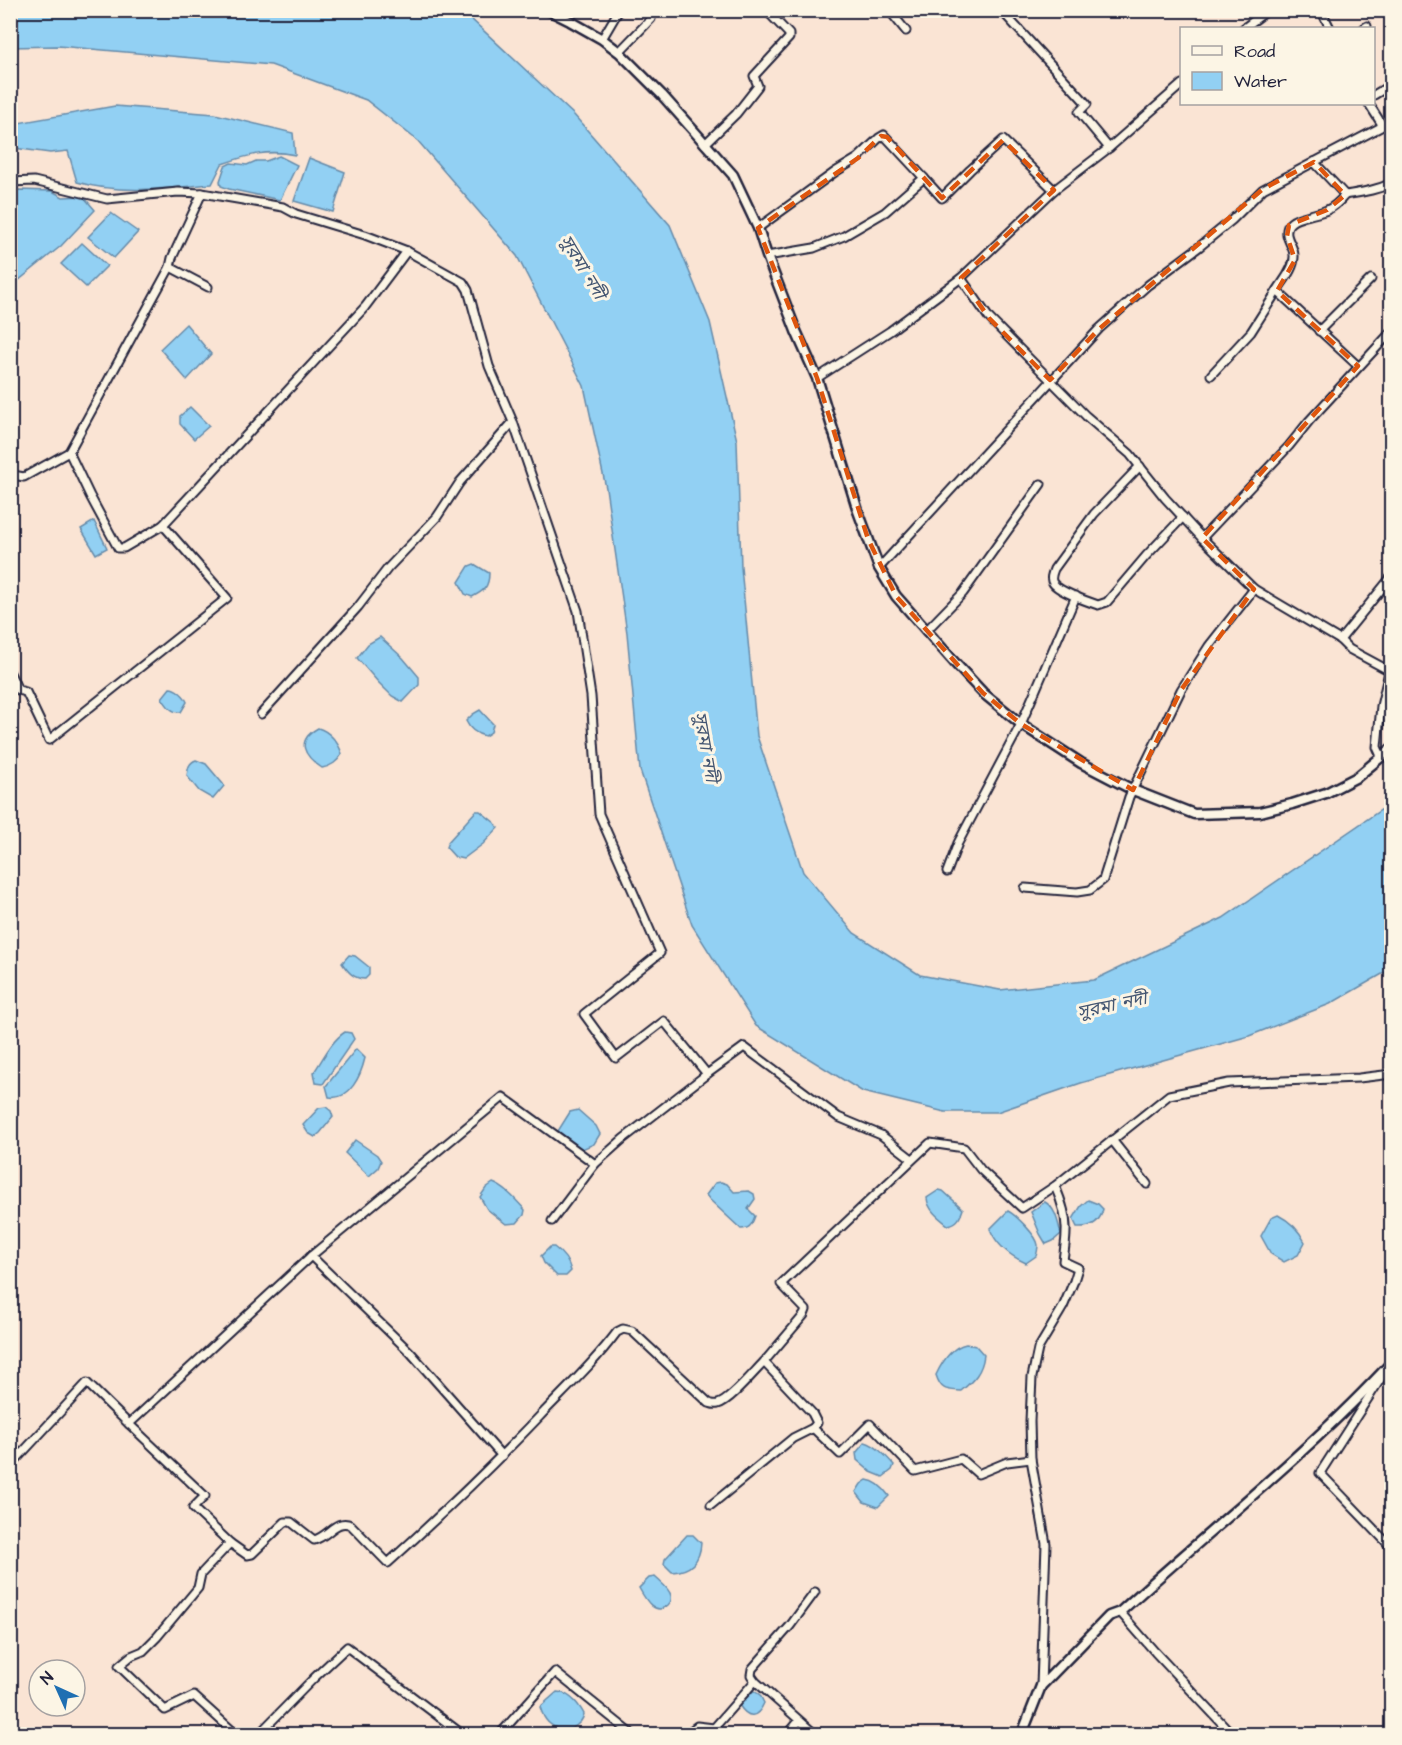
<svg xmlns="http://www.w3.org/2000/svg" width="1402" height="1745" viewBox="0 0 1402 1745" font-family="'Architects Daughter','Noto Sans Bengali',sans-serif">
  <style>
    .water { fill: #92d0f3; stroke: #658aa9; stroke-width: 1.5 }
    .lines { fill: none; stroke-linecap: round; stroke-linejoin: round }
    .minor-casing { stroke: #22223b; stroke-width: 11 }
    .tertiary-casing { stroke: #22223b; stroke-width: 13 }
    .minor { stroke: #fcf5e5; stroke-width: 7 }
    .tertiary { stroke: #fcf5e5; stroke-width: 8 }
    .marked { fill: none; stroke: #de560e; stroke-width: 4.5; stroke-dasharray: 12 8; stroke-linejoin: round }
    .labels { text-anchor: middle; stroke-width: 6; stroke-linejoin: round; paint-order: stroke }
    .water-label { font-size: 18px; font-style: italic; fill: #445672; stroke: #fcf5e5 }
  </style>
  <rect width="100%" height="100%" fill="#fae4d4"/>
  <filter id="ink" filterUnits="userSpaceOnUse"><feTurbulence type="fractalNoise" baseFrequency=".0167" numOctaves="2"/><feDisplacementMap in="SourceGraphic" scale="12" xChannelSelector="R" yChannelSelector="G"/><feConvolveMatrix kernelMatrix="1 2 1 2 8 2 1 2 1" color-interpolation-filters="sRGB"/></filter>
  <g filter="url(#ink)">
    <g class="water">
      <path d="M 10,11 L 450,11 L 471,19 L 574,115 L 670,225 L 710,322 L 737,441 L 741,567 L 757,736 L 803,872 L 854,933 L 920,975 L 1000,990 L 1094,980 L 1223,918 L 1391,803 L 1391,969 L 1330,1004 L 1249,1036 L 1081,1083 L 997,1112 L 945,1112 L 863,1092 L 756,1026 L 692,925 L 640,770 L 627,633 L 606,488 L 584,386 L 517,256 L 418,141 L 366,100 L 271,65 L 58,46 L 11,47 Z"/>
      <path d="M 115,106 L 215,114 L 293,133 L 295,155 C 268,149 248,155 222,164 L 212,184 C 168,188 120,195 77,182 L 68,151 L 50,153 L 14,148 L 12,124 Z"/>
      <path d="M 279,156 L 297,165 L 280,200 L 229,189 L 221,186 L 220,181 L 225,166 L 231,163 L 247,165 L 256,161 L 266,161 Z"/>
      <path d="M 309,158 L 345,172 L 333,212 L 294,201 Z"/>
      <path d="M 19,190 L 52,191 L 63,197 L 83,196 L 95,210 L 61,246 L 13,285 L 11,280 L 11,191 Z"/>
      <path d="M 111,213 L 138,232 L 114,258 L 88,237 Z"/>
      <path d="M 82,243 L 107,266 L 86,287 L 61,264 Z"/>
      <path d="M 186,324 L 211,354 L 187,380 L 160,349 Z"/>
      <path d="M 190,407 L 209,426 L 194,439 L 180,424 L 180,416 Z"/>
      <path d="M 94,521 L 107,548 L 96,554 L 81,529 Z"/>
      <path d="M 474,564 L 489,573 C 489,587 484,591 472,597 L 465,594 L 459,582 L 469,566 Z"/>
      <path d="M 380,637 L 403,658 L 419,677 L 419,685 L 403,702 L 392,696 L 378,682 L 357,658 L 368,644 Z"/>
      <path d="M 170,688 C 176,688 185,696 187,702 L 181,712 C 171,713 167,705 162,698 Z"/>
      <path d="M 480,710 L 493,724 L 491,732 L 485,736 C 476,734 470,730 466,721 L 473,714 Z"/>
      <path d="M 318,728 C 329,731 339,743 342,754 C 337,762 332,766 322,768 C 304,756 295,741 318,728 Z"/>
      <path d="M 196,760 L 206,764 L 223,784 L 224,786 L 213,799 L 199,791 L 187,776 C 188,769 188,763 196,760 Z"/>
      <path d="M 476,811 L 480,811 L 495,823 L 498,828 L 483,844 L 463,859 L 455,857 L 446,847 L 448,842 Z"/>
      <path d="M 349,955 L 355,956 L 369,967 L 369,975 L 365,979 C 354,979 348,972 342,963 Z"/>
      <path d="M 345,1032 L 351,1033 L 354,1039 L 323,1084 L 316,1083 L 314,1072 C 323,1059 331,1041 345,1032 Z"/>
      <path d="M 356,1049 L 365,1058 C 361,1075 350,1101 329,1097 L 326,1086 Z"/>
      <path d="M 326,1107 L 331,1111 L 333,1117 L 320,1133 L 315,1137 L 308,1133 L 303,1125 L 319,1108 Z"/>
      <path d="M 578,1110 L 596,1126 L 600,1134 L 594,1144 L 582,1149 L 558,1131 L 570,1112 Z"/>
      <path d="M 355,1140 L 377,1155 L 381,1161 L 378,1168 L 369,1176 L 345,1153 Z"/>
      <path d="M 721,1182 L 727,1184 L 734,1192 L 749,1191 L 754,1194 L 755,1199 L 748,1209 L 755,1216 C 752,1224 750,1229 741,1229 L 710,1200 L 706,1195 L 715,1183 Z"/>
      <path d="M 493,1183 C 506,1188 516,1200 525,1210 L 524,1215 L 517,1223 L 506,1224 L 487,1209 L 480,1197 L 486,1188 Z"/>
      <path d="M 939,1190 L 943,1191 L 963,1209 C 960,1218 958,1223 948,1225 C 939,1218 928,1210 927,1198 Z"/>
      <path d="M 1088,1200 L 1098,1204 L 1103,1209 C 1100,1223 1091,1228 1077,1227 L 1073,1219 L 1081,1206 Z"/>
      <path d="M 1045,1202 C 1056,1208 1058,1223 1061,1234 L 1053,1241 L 1046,1244 L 1040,1234 L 1031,1212 Z"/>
      <path d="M 1008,1211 C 1016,1215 1037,1236 1038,1245 C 1038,1247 1037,1254 1036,1256 L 1026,1263 C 1010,1256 997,1246 990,1229 Z"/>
      <path d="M 1278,1215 C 1290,1221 1299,1230 1305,1242 L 1298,1255 L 1284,1262 L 1271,1254 L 1261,1236 L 1271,1218 Z"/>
      <path d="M 550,1247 L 554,1247 C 562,1253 569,1261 571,1271 L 566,1276 L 557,1276 L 544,1263 L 541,1256 Z"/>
      <path d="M 966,1344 L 976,1346 L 984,1355 C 982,1372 974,1380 961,1391 C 947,1390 941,1391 936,1375 C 942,1362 951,1347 966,1344 Z"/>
      <path d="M 865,1442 C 876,1445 886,1456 894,1465 L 892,1470 L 883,1477 L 871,1472 L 857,1460 L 856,1453 Z"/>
      <path d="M 867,1480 C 876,1481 884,1489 889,1496 L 878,1507 L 864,1502 L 856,1492 L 861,1484 Z"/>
      <path d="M 687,1535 L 693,1535 L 701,1543 C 700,1561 691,1571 672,1572 L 664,1564 L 665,1559 Z"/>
      <path d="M 655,1577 C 660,1582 670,1589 671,1596 C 672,1600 671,1602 668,1605 C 655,1617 645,1599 639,1588 L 649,1578 Z"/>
      <path d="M 754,1691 L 760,1695 L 764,1703 C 757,1719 748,1719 739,1705 Z"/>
      <path d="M 557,1692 C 570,1693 578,1703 584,1714 C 582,1724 573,1728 564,1732 C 550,1725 545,1723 540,1707 Z"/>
    </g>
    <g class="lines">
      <g class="minor-casing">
        <g id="minor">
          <path d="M 889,10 L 906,31"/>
          <path d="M 1001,10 L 1087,104 L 1079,112 L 1109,148"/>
          <path d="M 1326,10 L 1323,14 L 1330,28"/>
          <path d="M 1244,28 L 1268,10"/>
          <path d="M 1364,28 L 1367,26"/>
          <path d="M 602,39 L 619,10"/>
          <path d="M 619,52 L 651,19"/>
          <path d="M 1374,95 L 1392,84"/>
          <path d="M 705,144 L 736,114 L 758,86 L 754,76 L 789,38 L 789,34 L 766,10"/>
          <path d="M 1314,162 L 1345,195 C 1363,192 1374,191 1392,183"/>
          <path d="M 10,182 L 34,181 L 107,199 L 178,192 L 202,193 L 283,207 L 296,214 L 365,235 L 407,251 L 463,282 L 468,290 L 489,366 L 513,422 L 578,611 L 591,696 L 599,814 L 660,953 L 584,1014 L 616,1058 L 664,1021 L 707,1074 L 744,1047 L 838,1117 L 881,1135 L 912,1159"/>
          <path d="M 202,193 L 172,258 L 170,267 L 208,287"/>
          <path d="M 758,228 L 835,172 L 858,158 L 879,138 L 884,135 L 924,178"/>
          <path d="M 767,256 L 814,248 L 844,236 L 885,212 L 924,178 L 942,198 L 970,170 L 1003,140 L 1054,190"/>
          <path d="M 961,278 L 989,318 L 1086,416 L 1130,454 L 1165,498 L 1202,538 L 1254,589 L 1340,640 L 1349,649 L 1388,670 L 1389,672 L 1381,706 L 1377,747 L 1381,756"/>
          <path d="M 1277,291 C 1283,281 1294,269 1294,257 C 1295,246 1283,238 1288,226 C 1293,216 1316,215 1327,210 C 1334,207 1340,201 1345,195"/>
          <path d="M 1319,331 L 1371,279"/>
          <path d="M 1211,375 L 1251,332 L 1277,291 L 1358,366"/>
          <path d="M 817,378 L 890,331 L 961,278 L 1054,190 L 1109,148 L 1182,84"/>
          <path d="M 69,452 L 90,496 L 118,548 L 124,548 L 163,525 L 365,307 L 407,251"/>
          <path d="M 1140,466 L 1094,514 L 1054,569 C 1052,574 1050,579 1053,583 C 1058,591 1089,602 1098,605 L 1107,602 L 1146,556 L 1183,517"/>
          <path d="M 10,470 L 13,475 L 24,477 L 69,452 L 170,267"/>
          <path d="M 1202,538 L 1289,446 L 1309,421 L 1392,331"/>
          <path d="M 879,568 L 1099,329 L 1148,285 L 1199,247 L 1232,220 L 1263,189 L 1381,127 L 1381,123 L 1369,104"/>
          <path d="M 926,631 L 963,593 L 1041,484"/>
          <path d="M 1340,640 L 1392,576"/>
          <path d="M 10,673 L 18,690 L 26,692 L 49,740 L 227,598 L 163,525"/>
          <path d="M 261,714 L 358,607 L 388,568 L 437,517 L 460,482 L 513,422"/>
          <path d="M 947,872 L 958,843 L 1021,724 L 1076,596"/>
          <path d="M 1025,888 L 1077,892 L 1090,890 L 1103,880 L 1129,797 L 1181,690 L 1209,646 L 1254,589"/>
          <path d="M 1112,1140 L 1147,1184"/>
          <path d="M 552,1221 L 595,1164 L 623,1139 L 707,1074"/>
          <path d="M 311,1256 L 503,1097 L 595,1164"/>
          <path d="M 1383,1375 L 1320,1473 L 1392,1548"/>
          <path d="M 129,1424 L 205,1496 L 193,1508 L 230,1543 L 201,1574 L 198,1588 L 157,1637 L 143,1651 L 131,1656 L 119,1666 L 165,1710 L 194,1696 L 236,1734"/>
          <path d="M 1031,1459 L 1007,1462 L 978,1474 L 961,1459 L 915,1471 L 870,1424 L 840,1454 L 813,1428 L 817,1423 L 812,1413 L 764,1362 L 804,1315 L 806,1310 L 781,1284 L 930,1143 L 964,1148 L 981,1170 L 1022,1208 L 1055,1186 L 1169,1095 L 1229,1083 L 1359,1078 L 1392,1074"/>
          <path d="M 10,1466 L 87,1383 L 129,1424 L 311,1256 L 411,1353 L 502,1456"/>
          <path d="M 711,1505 L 793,1438 L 813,1428"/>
          <path d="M 230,1543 L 247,1555 L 252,1554 L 285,1522 L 291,1522 L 314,1540 C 328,1537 336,1518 351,1525 L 388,1563 C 440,1516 491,1467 540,1416 C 566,1389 594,1363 617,1332 L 623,1329 L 632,1331 L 709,1403 C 713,1404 713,1405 718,1404 C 730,1401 754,1372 764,1362"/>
          <path d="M 1120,1612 L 1155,1652 L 1232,1734"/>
          <path d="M 1041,1686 L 1046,1544 L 1031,1459 L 1030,1421 L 1032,1377 L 1038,1349 L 1063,1307 L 1074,1281 L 1078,1268 L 1063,1261 C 1064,1251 1066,1242 1066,1232 C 1067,1216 1061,1200 1055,1186"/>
          <path d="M 259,1734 L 314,1678 L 347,1647 L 462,1734"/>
          <path d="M 500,1734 L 555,1672 L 632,1734"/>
          <path d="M 687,1734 L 697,1726 L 714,1728 L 755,1681"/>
          <path d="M 788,1734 L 799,1721"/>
          <path d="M 815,1734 L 755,1681 L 751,1675 L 752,1669 L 790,1626 L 815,1592"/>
        </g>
      </g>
      <g class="tertiary-casing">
        <g id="tertiary">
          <path d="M 548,10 L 570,21 L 602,39 L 619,52 L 662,95 L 733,175 L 758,228 L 767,256 L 796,331 L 817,378 L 858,511 L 879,568 L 896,596 L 955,663 L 983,693 L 1021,724 L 1081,763 L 1133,790 L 1194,814 L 1260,812 L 1292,804 L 1326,793 L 1357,777 L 1392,748"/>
          <path d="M 1022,1734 L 1041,1686 L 1109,1616 L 1120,1612 C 1211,1529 1308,1453 1392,1362"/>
        </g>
      </g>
      <use href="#minor" class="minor"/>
      <use href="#tertiary" class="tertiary"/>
    </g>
  </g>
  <path class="marked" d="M 881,136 L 887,137 L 942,198 L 1003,140 L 1054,190 L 961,278 L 989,318 L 1050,380 L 1099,329 L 1263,189 L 1314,162 L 1345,195 L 1327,210 L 1289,225 L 1287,236 L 1295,260 L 1277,291 L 1358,366 L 1202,538 L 1254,589 L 1181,690 L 1133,790 L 1021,724 L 983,693 L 896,596 L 868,539 L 817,378 L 758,228 L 858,158 Z"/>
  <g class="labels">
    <g class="water-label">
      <text transform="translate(583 267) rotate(59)" y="6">সুরমা নদী</text>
      <text transform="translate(706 747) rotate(80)" y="6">সুরমা নদী</text>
      <text transform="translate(1112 1005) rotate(-12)" y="6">সুরমা নদী</text>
    </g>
  </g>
  <rect width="1402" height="1745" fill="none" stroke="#fcf5e5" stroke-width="36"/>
  <rect x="18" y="18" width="1366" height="1709" fill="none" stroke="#22223b" stroke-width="2" filter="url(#ink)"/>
  <rect x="1180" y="27" width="195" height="78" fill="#fcf5e5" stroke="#a5a1a1" stroke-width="1.5"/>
  <rect x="1192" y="46" width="30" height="9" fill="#fcf5e5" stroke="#a5a1a1" stroke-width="1.5"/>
  <text x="1234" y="57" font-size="18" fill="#22223b">Road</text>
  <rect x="1192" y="72" width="30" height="18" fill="#92d0f3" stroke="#a5a1a1" stroke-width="1.5"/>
  <text x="1234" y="87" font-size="18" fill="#22223b">Water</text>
  <g transform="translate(57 1688) rotate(315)"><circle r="28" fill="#fcf5e5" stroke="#a5a1a1" stroke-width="1.5"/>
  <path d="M0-4.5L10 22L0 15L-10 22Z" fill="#1f6fb2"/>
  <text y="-9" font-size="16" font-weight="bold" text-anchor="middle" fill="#22223b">N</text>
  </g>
</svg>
